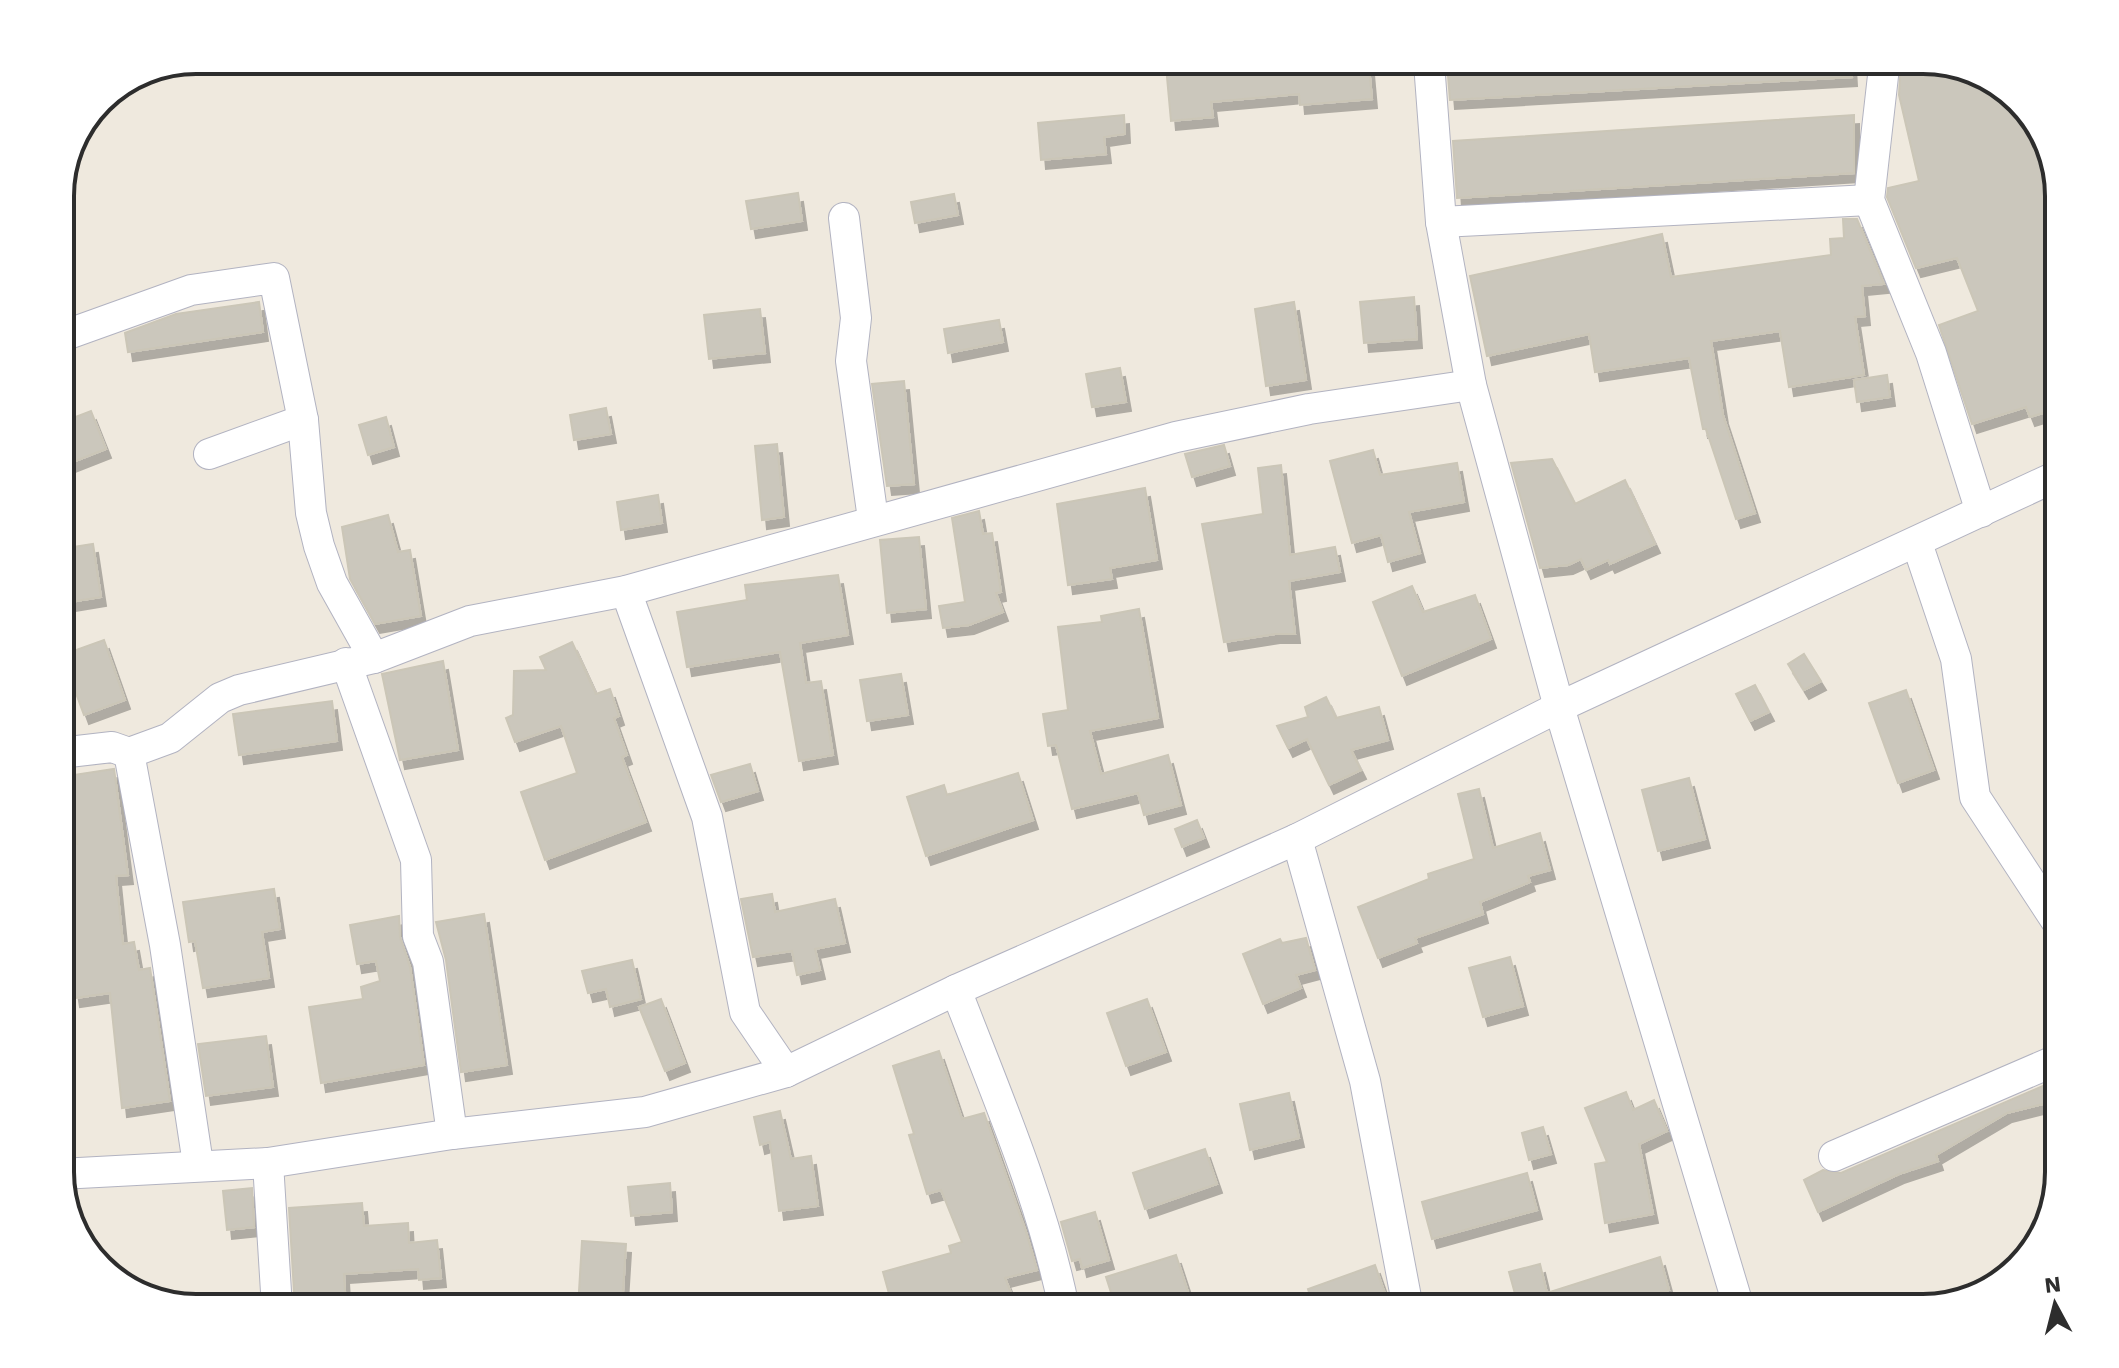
<svg xmlns="http://www.w3.org/2000/svg" width="2119" height="1368" viewBox="0 0 2119 1368" font-family="'Work Sans',sans-serif">
  <style>
    .building { fill: #cbc7bc; stroke: #cbc6b7; stroke-width: 2; filter: url(#shadow) }
    .lines { fill: none; stroke-linecap: round; stroke-linejoin: round }
    .minor-casing { stroke: #b2b3c1; stroke-width: 32 }
    .minor { stroke: #fff; stroke-width: 30 }
    .rim { fill: none; stroke: #2d2d2d; stroke-width: 4 }
  </style>
  <defs>
    <filter id="shadow"><feDropShadow dx="5" dy="9" stdDeviation="0" flood-color="#0004"/></filter>
  </defs>
  <rect width="100%" height="100%" fill="#efe9de"/>
  <g class="building">
    <path d="M 1851,60 L 1852,77 L 1450,100 L 1447,63 Z"/>
    <path d="M 1901,60 L 1923,60 L 1998,83 L 2041,128 L 2059,188 L 2059,408 L 2030,417 L 2026,407 L 1972,424 L 1939,325 L 1978,311 L 1957,258 L 1916,268 L 1887,197 L 1888,188 L 1919,181 L 1899,95 Z"/>
    <path d="M 1187,64 L 1270,64 L 1271,74 L 1369,66 L 1372,99 L 1300,105 L 1299,94 L 1211,102 L 1213,117 L 1171,121 L 1166,66 Z"/>
    <path d="M 1124,115 L 1125,134 L 1104,137 L 1106,154 L 1041,160 L 1038,123 Z"/>
    <path d="M 1854,115 L 1854,173 L 1457,198 L 1453,141 Z"/>
    <path d="M 798,193 L 802,221 L 751,229 L 746,201 Z"/>
    <path d="M 954,194 L 958,215 L 915,223 L 911,202 Z"/>
    <path d="M 1843,219 L 1857,219 L 1884,284 L 1862,286 L 1865,316 L 1855,317 L 1864,375 L 1789,387 L 1780,331 L 1711,341 L 1723,415 L 1755,513 L 1736,519 L 1706,429 L 1703,429 L 1689,358 L 1595,372 L 1589,334 L 1487,356 L 1470,276 L 1662,234 L 1671,277 L 1831,255 L 1830,239 L 1844,238 Z"/>
    <path d="M 1414,297 L 1417,339 L 1364,343 L 1360,302 Z"/>
    <path d="M 259,302 L 263,332 L 128,352 L 125,333 L 176,314 Z"/>
    <path d="M 1294,302 L 1306,380 L 1266,386 L 1255,309 Z"/>
    <path d="M 760,309 L 765,353 L 709,359 L 704,315 Z"/>
    <path d="M 999,320 L 1003,342 L 948,353 L 944,329 Z"/>
    <path d="M 1120,368 L 1126,402 L 1092,407 L 1086,374 Z"/>
    <path d="M 1887,375 L 1890,397 L 1857,402 L 1854,380 Z"/>
    <path d="M 904,381 L 914,484 L 887,486 L 872,384 Z"/>
    <path d="M 606,408 L 611,434 L 574,440 L 570,415 Z"/>
    <path d="M 91,411 L 106,449 L 60,467 L 60,423 Z"/>
    <path d="M 386,417 L 394,447 L 368,455 L 359,425 Z"/>
    <path d="M 777,444 L 784,517 L 762,520 L 755,446 Z"/>
    <path d="M 1224,445 L 1230,466 L 1192,477 L 1185,454 Z"/>
    <path d="M 1373,450 L 1380,475 L 1457,463 L 1464,502 L 1409,512 L 1420,553 L 1388,562 L 1381,535 L 1352,543 L 1330,461 Z"/>
    <path d="M 1552,459 L 1575,504 L 1625,480 L 1655,544 L 1610,564 L 1608,560 L 1586,570 L 1581,559 L 1568,565 L 1540,568 L 1511,463 Z"/>
    <path d="M 1281,465 L 1290,555 L 1335,547 L 1340,572 L 1289,581 L 1295,634 L 1275,634 L 1224,642 L 1202,524 L 1263,514 L 1258,468 Z"/>
    <path d="M 1145,488 L 1157,560 L 1110,568 L 1112,579 L 1068,585 L 1057,504 Z"/>
    <path d="M 658,495 L 662,523 L 621,530 L 617,502 Z"/>
    <path d="M 979,511 L 983,534 L 992,533 L 1001,592 L 996,593 L 1003,612 L 969,625 L 943,628 L 939,606 L 965,602 L 952,518 Z"/>
    <path d="M 388,515 L 398,552 L 410,550 L 421,616 L 375,624 L 350,579 L 342,527 Z"/>
    <path d="M 919,537 L 926,609 L 887,613 L 880,540 Z"/>
    <path d="M 93,544 L 101,597 L 64,603 L 60,549 Z"/>
    <path d="M 838,575 L 848,635 L 800,643 L 806,683 L 821,681 L 833,755 L 799,761 L 780,652 L 687,667 L 677,612 L 747,600 L 745,585 Z"/>
    <path d="M 1412,586 L 1423,612 L 1475,595 L 1491,639 L 1402,676 L 1373,602 Z"/>
    <path d="M 1139,609 L 1158,718 L 1090,731 L 1101,774 L 1168,755 L 1181,805 L 1144,815 L 1138,793 L 1072,809 L 1056,745 L 1048,746 L 1043,714 L 1068,710 L 1058,627 L 1102,622 L 1101,616 Z"/>
    <path d="M 104,640 L 125,700 L 84,715 L 62,655 Z"/>
    <path d="M 572,642 L 596,694 L 610,689 L 619,716 L 614,718 L 627,755 L 622,757 L 646,822 L 545,860 L 521,792 L 577,773 L 561,726 L 515,742 L 506,718 L 513,715 L 514,671 L 546,670 L 540,657 Z"/>
    <path d="M 1804,654 L 1821,681 L 1804,690 L 1788,664 Z"/>
    <path d="M 443,661 L 458,750 L 400,760 L 382,674 Z"/>
    <path d="M 901,674 L 908,715 L 867,721 L 860,680 Z"/>
    <path d="M 1755,685 L 1769,712 L 1750,721 L 1736,694 Z"/>
    <path d="M 1906,690 L 1934,770 L 1898,783 L 1869,703 Z"/>
    <path d="M 1326,697 L 1336,718 L 1379,707 L 1388,740 L 1351,750 L 1361,770 L 1329,785 L 1307,739 L 1288,748 L 1277,726 L 1308,717 L 1305,707 Z"/>
    <path d="M 332,701 L 337,741 L 239,755 L 233,714 Z"/>
    <path d="M 750,764 L 758,791 L 721,802 L 711,775 Z"/>
    <path d="M 114,769 L 128,875 L 116,876 L 123,944 L 134,942 L 139,970 L 150,968 L 170,1101 L 122,1108 L 110,993 L 75,998 L 68,952 L 75,951 L 68,883 L 60,884 L 60,847 L 77,844 L 67,776 Z"/>
    <path d="M 1018,773 L 1033,820 L 926,856 L 907,797 L 944,785 L 947,795 Z"/>
    <path d="M 1689,778 L 1705,839 L 1658,851 L 1642,790 Z"/>
    <path d="M 1479,789 L 1493,848 L 1540,833 L 1550,870 L 1528,876 L 1530,882 L 1480,902 L 1483,914 L 1415,938 L 1417,943 L 1378,958 L 1358,907 L 1429,879 L 1428,874 L 1474,859 L 1458,794 Z"/>
    <path d="M 1197,820 L 1204,838 L 1182,847 L 1175,829 Z"/>
    <path d="M 274,889 L 280,929 L 262,932 L 269,978 L 203,988 L 195,941 L 189,942 L 183,902 Z"/>
    <path d="M 772,894 L 775,912 L 835,899 L 845,943 L 815,949 L 820,970 L 797,975 L 792,951 L 753,957 L 741,899 Z"/>
    <path d="M 484,914 L 507,1065 L 461,1072 L 446,960 L 436,922 Z"/>
    <path d="M 399,916 L 400,937 L 410,967 L 424,1065 L 321,1083 L 309,1007 L 363,999 L 361,987 L 380,981 L 376,961 L 357,964 L 350,925 Z"/>
    <path d="M 1306,938 L 1315,970 L 1296,975 L 1301,988 L 1263,1004 L 1243,954 L 1280,939 L 1282,943 Z"/>
    <path d="M 1510,957 L 1523,1006 L 1483,1017 L 1469,968 Z"/>
    <path d="M 632,960 L 641,999 L 610,1007 L 606,989 L 588,993 L 582,971 Z"/>
    <path d="M 661,999 L 685,1063 L 665,1071 L 639,1007 Z"/>
    <path d="M 1147,999 L 1166,1052 L 1126,1066 L 1107,1013 Z"/>
    <path d="M 266,1036 L 273,1087 L 206,1096 L 198,1044 Z"/>
    <path d="M 939,1051 L 962,1119 L 984,1113 L 1026,1232 L 1037,1270 L 1005,1278 L 1017,1308 L 960,1308 L 954,1293 L 893,1308 L 883,1272 L 951,1253 L 949,1246 L 962,1242 L 941,1190 L 927,1194 L 909,1135 L 914,1134 L 893,1066 Z"/>
    <path d="M 2059,1079 L 2059,1100 L 2007,1113 L 1936,1155 L 1938,1161 L 1899,1174 L 1818,1212 L 1804,1180 L 1823,1170 L 1841,1173 Z"/>
    <path d="M 1626,1092 L 1633,1110 L 1654,1100 L 1667,1131 L 1639,1144 L 1653,1214 L 1605,1223 L 1595,1164 L 1607,1162 L 1585,1108 Z"/>
    <path d="M 1289,1093 L 1299,1138 L 1250,1150 L 1240,1104 Z"/>
    <path d="M 780,1111 L 791,1159 L 811,1156 L 818,1206 L 779,1211 L 770,1142 L 760,1145 L 754,1117 Z"/>
    <path d="M 1543,1127 L 1551,1154 L 1529,1160 L 1522,1133 Z"/>
    <path d="M 1205,1149 L 1217,1184 L 1145,1209 L 1133,1173 Z"/>
    <path d="M 1527,1173 L 1537,1210 L 1432,1239 L 1422,1202 Z"/>
    <path d="M 670,1183 L 672,1212 L 631,1216 L 628,1187 Z"/>
    <path d="M 252,1188 L 254,1227 L 227,1230 L 223,1191 Z"/>
    <path d="M 362,1203 L 364,1226 L 408,1223 L 409,1243 L 437,1240 L 441,1278 L 419,1280 L 418,1269 L 344,1274 L 346,1308 L 295,1308 L 289,1208 Z"/>
    <path d="M 1095,1212 L 1109,1260 L 1082,1268 L 1080,1259 L 1072,1261 L 1061,1222 Z"/>
    <path d="M 582,1241 L 626,1244 L 622,1308 L 578,1308 Z"/>
    <path d="M 1176,1255 L 1190,1298 L 1159,1308 L 1116,1308 L 1106,1277 Z"/>
    <path d="M 1660,1257 L 1669,1290 L 1607,1308 L 1515,1308 L 1517,1301 L 1509,1272 L 1540,1264 L 1547,1293 Z"/>
    <path d="M 1375,1265 L 1390,1308 L 1314,1308 L 1308,1289 Z"/>
  </g>
  <g class="lines">
    <g class="minor-casing">
      <g id="minor">
        <path d="M 1429,63 L 1441,222 L 1471,385 L 1559,707 L 1739,1308"/>
        <path d="M 1884,67 L 1869,200 L 1931,353 L 1981,512"/>
        <path d="M 844,218 L 856,318 L 851,361 L 873,519"/>
        <path d="M 1441,222 L 1869,200"/>
        <path d="M 60,337 L 191,290 L 274,278 L 303,420 L 311,513 L 319,546 L 332,583 L 374,658"/>
        <path d="M 209,454 L 303,420"/>
        <path d="M 1917,543 L 1956,659 L 1975,797 L 2059,925"/>
        <path d="M 626,591 L 707,817 L 745,1012 L 786,1072"/>
        <path d="M 346,663 L 416,860 L 418,936 L 428,962 L 452,1134"/>
        <path d="M 60,753 L 112,747 L 129,753 L 170,738 L 220,698 L 239,690 L 374,658 L 470,621 L 626,591 L 1176,437 L 1309,409 L 1471,385"/>
        <path d="M 129,753 L 165,945 L 198,1164"/>
        <path d="M 1297,839 L 1365,1081 L 1408,1308"/>
        <path d="M 956,990 C 996,1094 1042,1199 1064,1308"/>
        <path d="M 1834,1156 L 2059,1059"/>
        <path d="M 268,1163 L 277,1308"/>
        <path d="M 60,1174 L 268,1163 L 452,1134 L 645,1112 L 786,1072 L 956,990 L 1297,839 L 1559,707 L 2059,475"/>
      </g>
    </g>
    <use href="#minor" class="minor"/>
  </g>
  <path d="M0 0H2119V1368H0ZM196 74H1923A122 122 0 0 1 2045 196V1172A122 122 0 0 1 1923 1294H196A122 122 0 0 1 74 1172V196A122 122 0 0 1 196 74Z" fill="#fff" fill-rule="evenodd"/>
  <path class="rim" d="M196 74H1923A122 122 0 0 1 2045 196V1172A122 122 0 0 1 1923 1294H196A122 122 0 0 1 74 1172V196A122 122 0 0 1 196 74Z"/>
  <g transform="translate(2055 1304) rotate(353)" stroke="#ffffff" stroke-width="6" paint-order="stroke">
  <path d="M0-6L14 30L0 20L-14 30Z" fill="#2d2d2d"/>
  <text y="-12" font-size="22" font-weight="bold" text-anchor="middle" fill="#2d2d2d">N</text>
  </g>
</svg>
